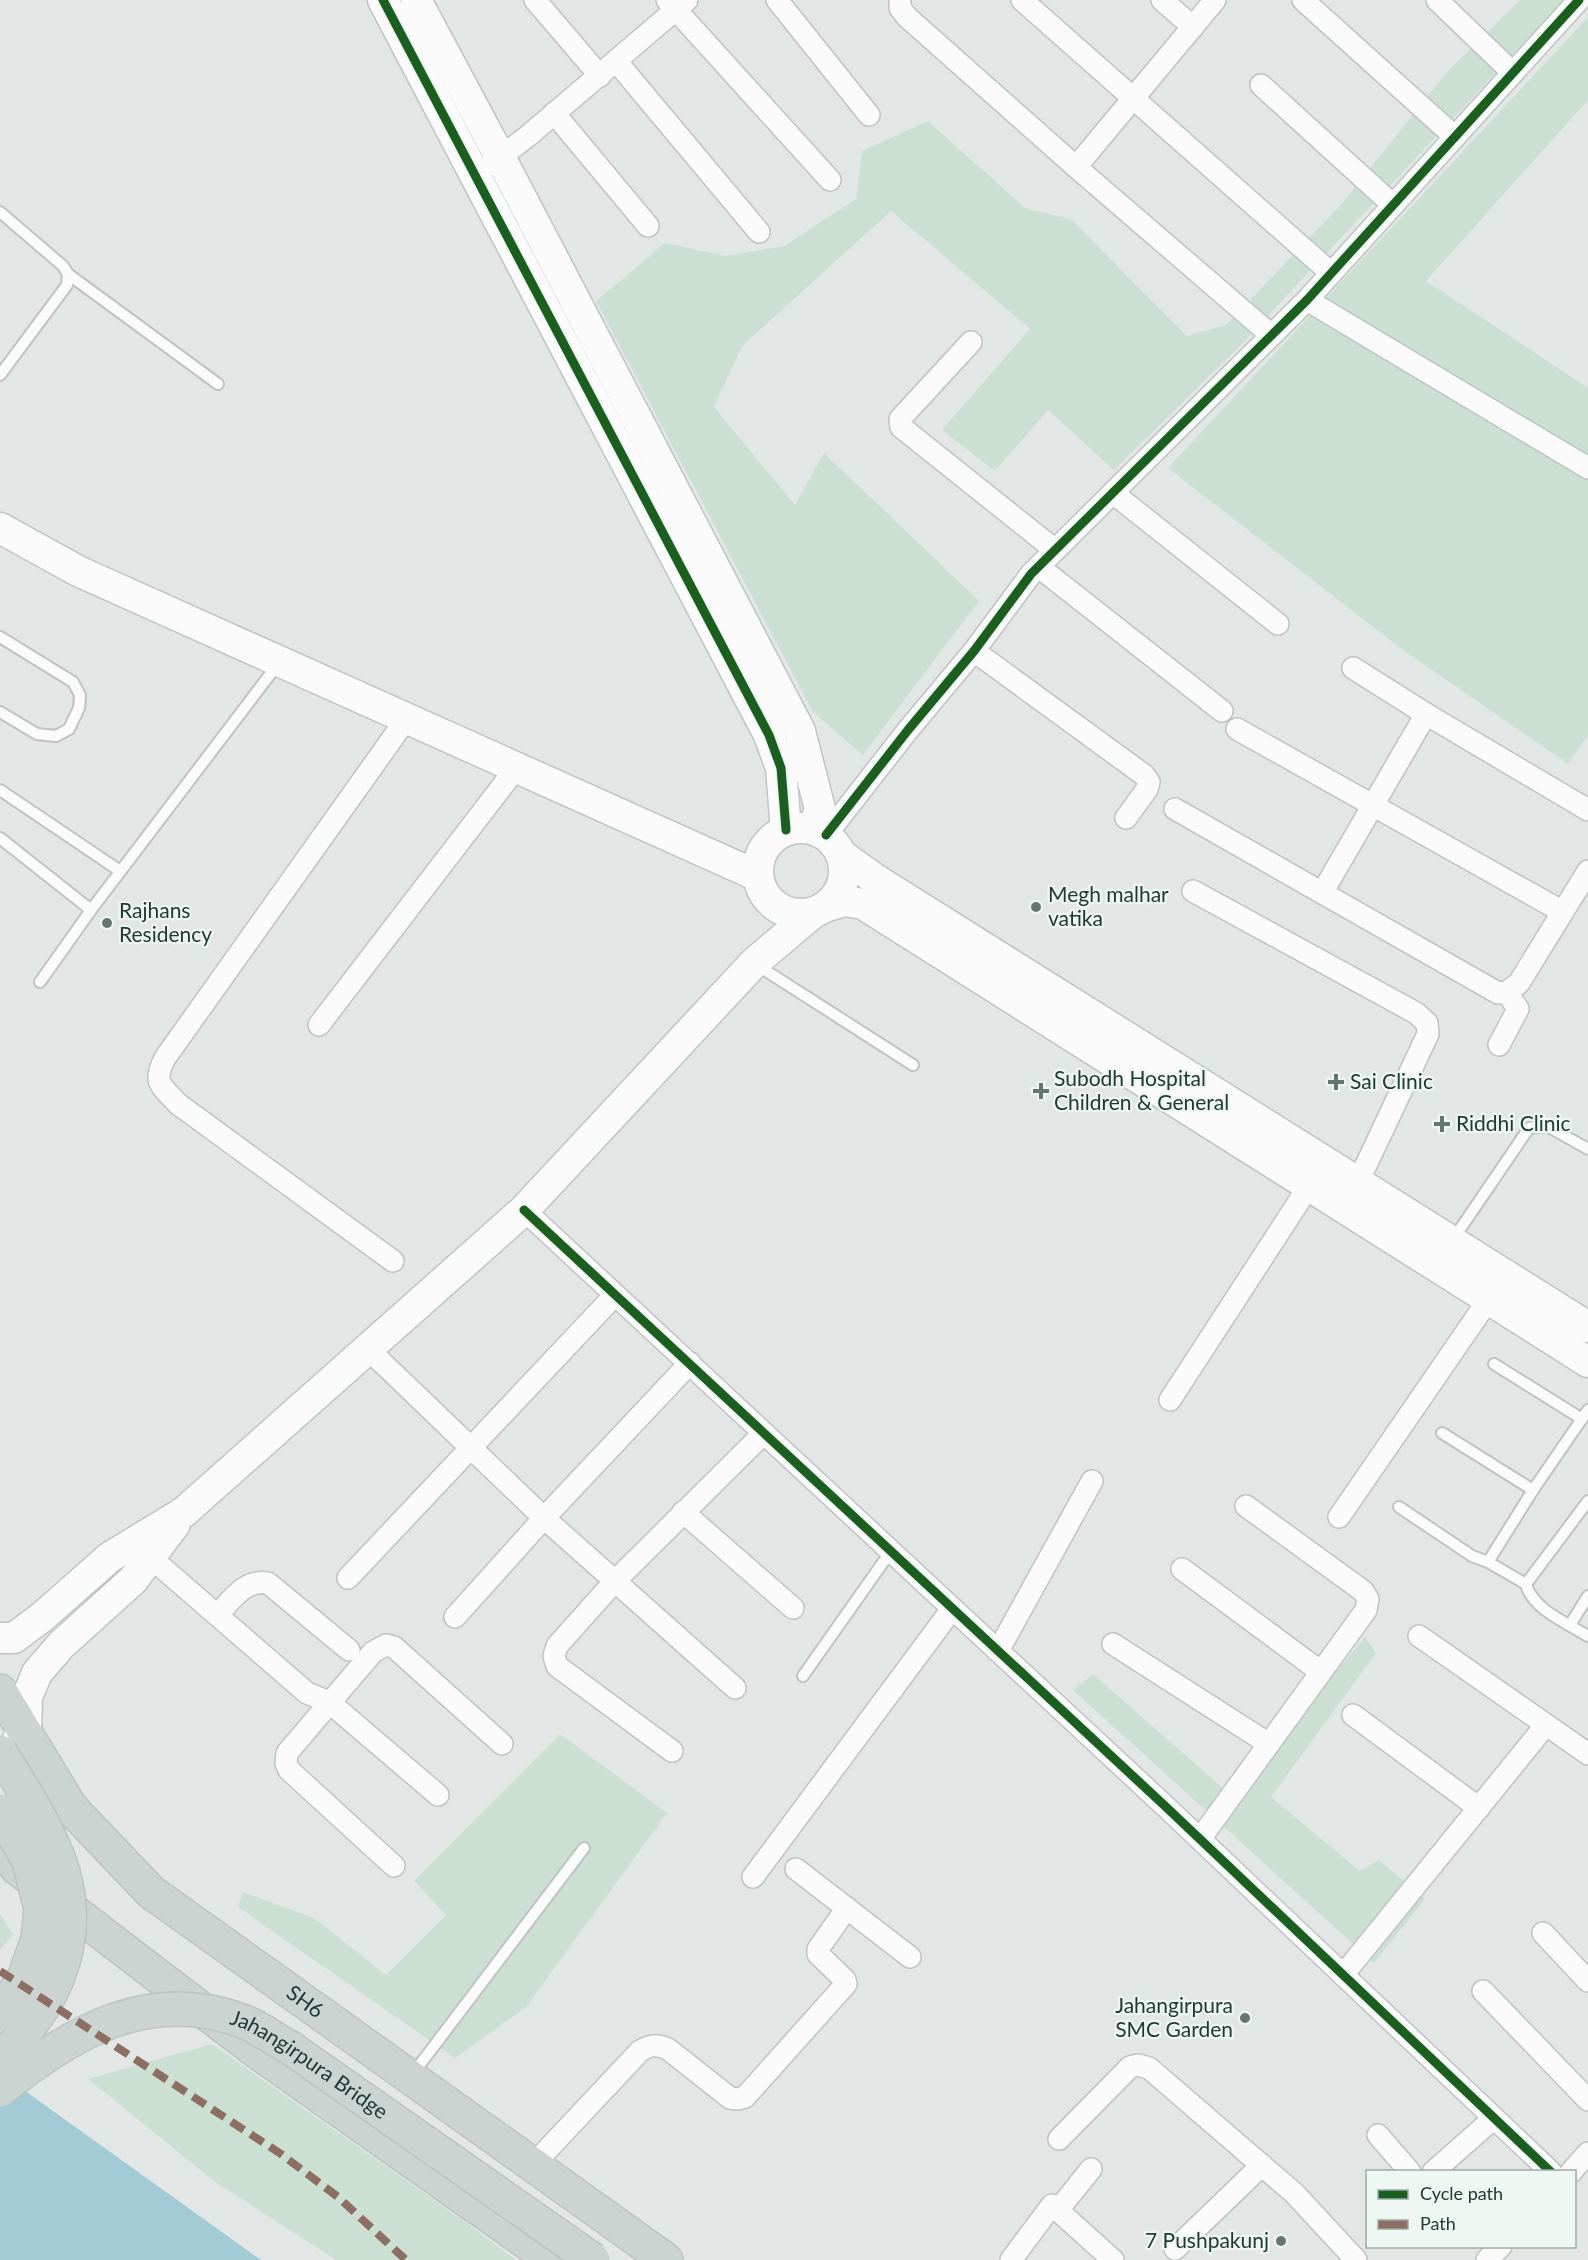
<svg xmlns="http://www.w3.org/2000/svg" width="1588" height="2260" viewBox="0 0 1588 2260" font-family="Lato,sans-serif">
  <style>
    .green { fill: #cbe0d3 }
    .water { fill: #a3cbd5 }
    .lines { fill: none; stroke-linecap: round; stroke-linejoin: round }
    .lane-casing { stroke: #bfc4c2; stroke-width: 14 }
    .street-casing { stroke: #bfc4c2; stroke-width: 24 }
    .secondary-casing { stroke: #bec5c2; stroke-width: 33 }
    .primary-casing { stroke: #bcc3c1; stroke-width: 36 }
    .lane { stroke: #fbfbfb; stroke-width: 10 }
    .street { stroke: #fbfbfb; stroke-width: 21 }
    .secondary { stroke: #fbfbfb; stroke-width: 30 }
    .primary { stroke: #ccd4d2; stroke-width: 33 }
    .primary-bridge-casing { stroke: #bcc3c1; stroke-width: 36; stroke-linecap: butt }
    .primary-bridge { stroke: #ccd4d2; stroke-width: 33 }
    .quiet { stroke: #8d6e63; stroke-width: 8; stroke-dasharray: 15 8; stroke-linecap: butt }
    .cycleway-casing { stroke: #eff7f3; stroke-width: 13 }
    .cycleway { stroke: #1b5e20; stroke-width: 9 }
    .poi-dot { fill: #657672; stroke: #eff7f3; stroke-width: 2 }
    .labels { text-anchor: middle; stroke-width: 4.5; stroke-linejoin: round; paint-order: stroke }
    .poi-label { font-size: 21px; fill: #213934; stroke: #eff7f3; text-anchor: start }
    .street-label { font-size: 21px; fill: #213934; stroke: #eff7f3 }
  </style>
  <rect width="100%" height="100%" fill="#e2e7e5"/>
  <g class="green">
    <path d="M 1520,0 L 1564,0 L 1238,348 L 1114,470 L 1048,410 L 995,471 L 942,430 L 1030,329 L 891,211 L 742,346 L 714,407 L 795,505 L 824,453 L 979,601 L 863,755 L 813,712 L 596,301 L 665,243 L 726,256 L 784,246 L 856,199 L 862,151 L 928,121 L 1025,208 L 1071,219 L 1187,336 L 1226,325 L 1339,207 L 1448,71 Z"/>
    <path d="M 1588,17 L 1588,100 L 1426,281 L 1588,388 L 1588,735 L 1568,764 L 1399,647 L 1168,468 Z"/>
    <path d="M 1365,1637 L 1376,1653 L 1271,1797 L 1360,1871 L 1379,1860 L 1425,1899 L 1374,1963 L 1073,1690 L 1093,1674 L 1232,1796 Z"/>
    <path d="M 560,1734 L 667,1813 L 526,2007 L 455,2058 L 238,1907 L 243,1892 L 314,1918 L 386,1975 L 446,1915 L 414,1881 Z"/>
    <path d="M 0,1914 L 13,1934 L 0,1950 Z"/>
    <path d="M 212,2044 L 457,2216 L 516,2260 L 336,2260 L 214,2181 L 88,2079 Z"/>
  </g>
  <path class="water" d="M 0,2073 L 261,2260 L 0,2260 Z"/>
  <g class="lines">
    <g class="lane-casing">
      <g id="lane">
        <path d="M 0,212 L 63,266 L 68,274 L 67,285 L 0,375"/>
        <path d="M 68,274 L 218,384"/>
        <path d="M 0,637 L 73,682 L 80,695 L 79,708 L 69,729 L 56,736 L 37,734 L 0,712"/>
        <path d="M 0,790 L 120,871"/>
        <path d="M 0,838 L 91,910"/>
        <path d="M 757,965 L 913,1065"/>
        <path d="M 40,982 L 91,910 L 278,664"/>
        <path d="M 1452,1241 L 1529,1128 L 1547,1126 L 1588,1149"/>
        <path d="M 1494,1364 L 1582,1419"/>
        <path d="M 1442,1433 L 1533,1490"/>
        <path d="M 1588,1501 L 1526,1584 C 1532,1609 1567,1623 1588,1636"/>
        <path d="M 1399,1507 L 1472,1556 L 1488,1562 L 1533,1490 L 1588,1410"/>
        <path d="M 1488,1562 L 1526,1584"/>
        <path d="M 1570,1625 L 1588,1596"/>
        <path d="M 803,1676 L 891,1551"/>
        <path d="M 412,2075 L 584,1848"/>
      </g>
    </g>
    <g class="street-casing">
      <g id="street">
        <path d="M 535,0 L 600,76"/>
        <path d="M 667,0 L 830,180"/>
        <path d="M 777,0 L 869,115"/>
        <path d="M 900,0 L 900,8 L 907,17 L 1076,167 L 1271,335"/>
        <path d="M 1022,0 L 1331,273"/>
        <path d="M 1162,0 L 1193,27"/>
        <path d="M 1303,0 L 1455,137"/>
        <path d="M 1437,0 L 1513,73"/>
        <path d="M 616,61 L 759,232"/>
        <path d="M 1261,85 L 1393,205"/>
        <path d="M 554,113 L 648,226"/>
        <path d="M 490,165 L 528,136 L 687,0"/>
        <path d="M 1076,167 L 1215,0"/>
        <path d="M 1307,300 L 1588,468"/>
        <path d="M 971,342 L 900,419 L 901,427 L 1055,550"/>
        <path d="M 1113,493 L 1278,624"/>
        <path d="M 1039,567 L 1222,711"/>
        <path d="M 974,651 L 1144,775 L 1149,782 L 1147,789 L 1126,818"/>
        <path d="M 1353,668 L 1426,714 L 1588,810"/>
        <path d="M 1237,729 L 1563,912"/>
        <path d="M 1175,809 L 1498,993 L 1507,992 L 1519,983 L 1588,871"/>
        <path d="M 826,835 L 908,730 L 974,651 L 1031,574 L 1307,300 L 1579,0"/>
        <path d="M 1193,891 L 1416,1013 L 1427,1023 L 1428,1034 L 1358,1182"/>
        <path d="M 1322,893 L 1426,714"/>
        <path d="M 319,1025 L 517,767"/>
        <path d="M 1499,1045 L 1518,1009 L 1507,992"/>
        <path d="M 524,1210 L 1165,1806 L 1551,2172"/>
        <path d="M 393,1261 L 178,1104 C 161,1085 152,1083 165,1058 L 407,718"/>
        <path d="M 368,1349 L 544,1518 L 735,1688"/>
        <path d="M 1170,1400 L 1309,1186"/>
        <path d="M 683,1512 L 793,1608"/>
        <path d="M 1339,1517 L 1489,1299"/>
        <path d="M 150,1557 L 307,1693 L 329,1702 L 438,1795"/>
        <path d="M 1182,1569 L 1321,1672"/>
        <path d="M 348,1578 L 615,1295"/>
        <path d="M 217,1615 C 233,1599 244,1579 268,1583 L 349,1650"/>
        <path d="M 455,1617 L 544,1518 L 690,1363"/>
        <path d="M 1419,1636 L 1588,1754"/>
        <path d="M 1113,1644 L 1269,1744"/>
        <path d="M 998,1651 L 1092,1481"/>
        <path d="M 1353,1715 L 1479,1808"/>
        <path d="M 672,1751 L 557,1666 L 554,1656 L 557,1646 L 615,1581 L 764,1433"/>
        <path d="M 1200,1839 L 1366,1610 L 1368,1599 L 1363,1591 L 1246,1506"/>
        <path d="M 394,1866 L 289,1770 L 286,1763 L 287,1753 L 373,1652 L 386,1645 L 394,1647 L 502,1744"/>
        <path d="M 796,1869 L 910,1957"/>
        <path d="M 753,1877 L 952,1609"/>
        <path d="M 1543,1933 L 1588,1981"/>
        <path d="M 1343,1975 L 1545,1726"/>
        <path d="M 1483,1991 L 1588,2100"/>
        <path d="M 1378,2135 L 1410,2172"/>
        <path d="M 1059,2139 L 1130,2067 L 1138,2065 L 1149,2068 L 1294,2193 L 1356,2260"/>
        <path d="M 533,2165 L 640,2051 C 650,2045 657,2044 668,2049 L 730,2098 L 737,2099 L 745,2097 L 846,1984 L 845,1980 L 818,1954 L 818,1949 L 847,1908"/>
        <path d="M 1433,2172 L 1494,2118"/>
        <path d="M 1571,2172 L 1588,2153"/>
        <path d="M 1058,2210 L 1091,2169"/>
        <path d="M 1175,2249 L 1262,2165"/>
        <path d="M 1011,2260 L 1052,2205 L 1113,2260"/>
        <path d="M 1487,2260 L 1501,2246"/>
      </g>
    </g>
    <g class="secondary-casing">
      <g id="secondary">
        <path d="M 383,0 L 769,735 L 781,768 L 786,830"/>
        <path d="M 416,0 L 500,157 L 800,731 L 820,809 L 813,829"/>
        <path d="M 0,528 L 78,571 L 758,876"/>
        <circle cx="801" cy="871" r="43"/>
        <path d="M 843,856 L 875,879 L 1588,1327"/>
        <path d="M 827,906 L 845,901 L 863,904 L 1588,1362"/>
        <path d="M 0,1638 L 14,1638 L 42,1617 L 110,1557 L 184,1512 L 524,1210 L 754,963 L 813,913"/>
        <path d="M 18,1739 L 26,1734 L 27,1697 L 37,1673 L 61,1645 L 133,1580 L 175,1524"/>
      </g>
    </g>
    <g class="primary-casing">
      <g id="primary">
        <path id="s1" d="M 0,1691 L 71,1808 L 151,1892 L 666,2260"/>
        <path d="M 0,1848 L 17,1868 L 256,2051 L 552,2260"/>
      </g>
    </g>
    <use href="#lane" class="lane"/>
    <use href="#street" class="street"/>
    <use href="#secondary" class="secondary"/>
    <use href="#primary" class="primary"/>
    <g class="primary-bridge-casing">
      <g id="primary-bridge">
        <path d="M 0,1752 C 19,1783 40,1814 54,1848 C 89,1927 61,2002 0,2058"/>
        <path d="M 0,1811 L 29,1861 L 41,1909 L 38,1939 L 25,1976 L 0,2014"/>
        <path id="s2" d="M 0,2090 C 72,2032 150,1985 245,2022 C 260,2028 274,2039 289,2047 L 593,2260"/>
      </g>
    </g>
    <use href="#primary-bridge" class="primary-bridge"/>
    <path class="quiet" d="M 0,1971 L 281,2154 L 338,2197 L 406,2260"/>
    <g class="cycleway-casing">
      <g id="cycleway">
        <path d="M 383,0 L 769,735 L 781,768 L 786,830"/>
        <path d="M 826,835 L 908,730 L 974,651 L 1031,574 L 1307,300 L 1579,0"/>
        <path d="M 524,1210 L 1165,1806 L 1551,2172"/>
      </g>
    </g>
    <use href="#cycleway" class="cycleway"/>
  </g>
  <g class="poi-dot">
    <circle cx="1036" cy="907" r="6"/>
    <circle cx="107" cy="923" r="6"/>
    <path d="M1333 1073h6v6h6v6h-6v6h-6v-6h-6v-6h6z"/>
    <path d="M1038 1082h6v6h6v6h-6v6h-6v-6h-6v-6h6z"/>
    <path d="M1439 1115h6v6h6v6h-6v6h-6v-6h-6v-6h6z"/>
    <circle cx="1245" cy="2018" r="6"/>
    <circle cx="1281" cy="2241" r="6"/>
  </g>
  <g class="labels">
    <g class="poi-label">
      <text x="1048" y="902">Megh malhar<tspan x="1048" dy="24">vatika</tspan></text>
      <text x="119" y="918">Rajhans<tspan x="119" dy="24">Residency</tspan></text>
      <text x="1054" y="1086">Subodh Hospital<tspan x="1054" dy="24">Children &amp; General</tspan></text>
      <text x="1350" y="1089">Sai Clinic</text>
      <text x="1456" y="1131">Riddhi Clinic</text>
      <text x="1233" y="2013" text-anchor="end">Jahangirpura<tspan x="1233" dy="24">SMC Garden</tspan></text>
      <text x="1269" y="2248" text-anchor="end">7 Pushpakunj</text>
    </g>
    <g class="street-label">
      <text dy="7" stroke="none"><textPath href="#s1" startOffset="442">SH6</textPath></text>
      <text dy="7" stroke="none"><textPath href="#s2" startOffset="345">Jahangirpura Bridge</textPath></text>
    </g>
  </g>
  <rect x="1366" y="2170" width="210" height="78" fill="#eff7f3" stroke="#9daba7" stroke-width="1.5"/>
  <rect x="1378" y="2190" width="30" height="9" fill="#1b5e20" stroke="#9daba7" stroke-width="1.5"/>
  <text x="1420" y="2200" font-size="18" fill="#213934">Cycle path</text>
  <rect x="1378" y="2220" width="30" height="9" fill="#8d6e63" stroke="#9daba7" stroke-width="1.5"/>
  <text x="1420" y="2230" font-size="18" fill="#213934">Path</text>
</svg>
